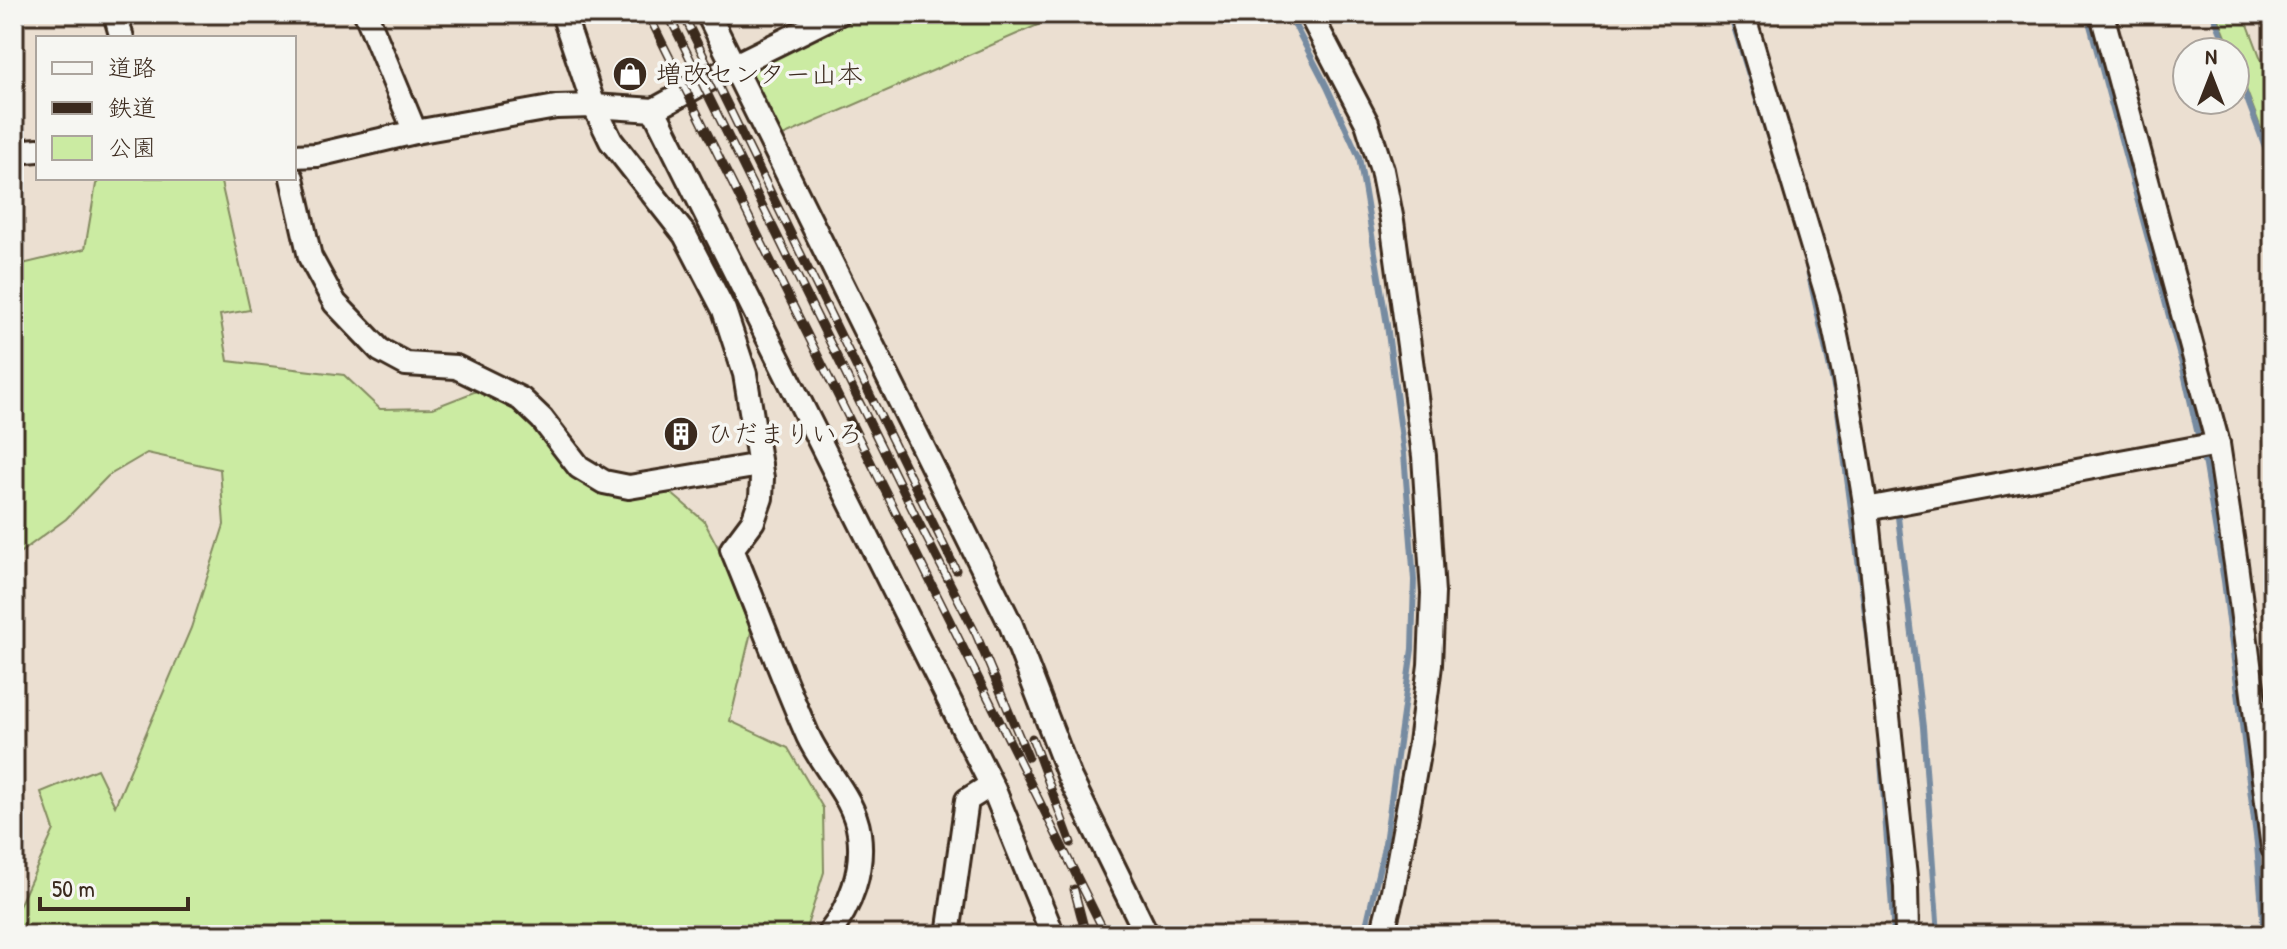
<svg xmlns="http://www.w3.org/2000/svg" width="2287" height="949" viewBox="0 0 2287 949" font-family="'Patrick Hand','Klee One',sans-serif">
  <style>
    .green { fill: #cbeba2; stroke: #838a60; stroke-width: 2 }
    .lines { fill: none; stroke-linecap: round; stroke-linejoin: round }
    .stream { stroke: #768ba1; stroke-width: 6 }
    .minor-casing { stroke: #3b2a1e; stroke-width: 28 }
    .minor { stroke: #f6f6f2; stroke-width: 22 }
    .rail-casing { stroke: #3b2a1e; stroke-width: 9 }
    .rail { stroke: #f6f6f2; stroke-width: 6; stroke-dasharray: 18; stroke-linecap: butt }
    .labels { text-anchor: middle; stroke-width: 7; stroke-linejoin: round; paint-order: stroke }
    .poi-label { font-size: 26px; fill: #3b2a1e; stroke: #f6f6f2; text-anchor: start }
  </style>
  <rect width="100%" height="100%" fill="#ebdfd1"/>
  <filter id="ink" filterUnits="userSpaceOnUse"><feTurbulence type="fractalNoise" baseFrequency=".0125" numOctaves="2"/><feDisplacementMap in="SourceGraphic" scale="16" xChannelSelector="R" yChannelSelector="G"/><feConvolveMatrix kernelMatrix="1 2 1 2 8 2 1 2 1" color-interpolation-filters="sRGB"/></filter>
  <g filter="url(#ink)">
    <g class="green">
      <path d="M 862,14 L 1063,14 L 783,136 L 750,75 L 758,61 Z"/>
      <path d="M 2217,14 L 2244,14 L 2273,91 L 2273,160 L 2235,60 L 2235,52 L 2232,52 Z"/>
      <path d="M 102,178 L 220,178 L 250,310 L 220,315 L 228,361 L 344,375 L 380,409 L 433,408 L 479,390 L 528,417 L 578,480 L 631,498 L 671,493 L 704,521 L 720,551 L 751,632 L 730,721 L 788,748 L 823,808 L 824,872 L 804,935 L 14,935 L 14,917 L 54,830 L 41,792 L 97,769 L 115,806 L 191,628 L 224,525 L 220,469 L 147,453 L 108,476 L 66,519 L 14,557 L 14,266 L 85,249 L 96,184 Z"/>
    </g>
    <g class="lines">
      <g class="stream">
        <path d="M 1289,14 L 1327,87 L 1359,157 L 1387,325 L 1404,454 L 1414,580 L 1412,649 L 1385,843 L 1364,935"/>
        <path d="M 1730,14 L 1779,171"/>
        <path d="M 2087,14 L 2182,364 L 2205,466 L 2224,581 L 2257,844 L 2264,935"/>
        <path d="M 2213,14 L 2229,52"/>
        <path d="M 2235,67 L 2273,168"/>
        <path d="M 1807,266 L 1836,396 L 1872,665"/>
        <path d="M 1898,517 L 1923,727 L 1938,935"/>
        <path d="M 1880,748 L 1894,935"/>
      </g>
      <g class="minor-casing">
        <g id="minor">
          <path d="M 115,14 L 122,38"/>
          <path d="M 366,14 L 415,132"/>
          <path d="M 563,14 L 594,106 L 611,141 L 685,235 L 724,310 L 745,374 L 762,478 L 761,498 L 753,521 L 732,549 C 758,611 781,675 808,736 C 823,769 854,797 859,833 C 864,870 851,906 828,935"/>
          <path d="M 708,14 L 1011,625 L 1070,778 L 1147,935"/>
          <path d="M 1310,14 L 1367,123 L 1382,170 L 1392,221 L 1424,456 L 1433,593 L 1430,665 L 1420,743 L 1393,891 L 1382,935"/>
          <path d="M 1743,14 L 1828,298 L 1844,374 L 1866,509 L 1906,886 L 1907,935"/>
          <path d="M 2102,14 L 2218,444 L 2236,564 L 2273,848"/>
          <path d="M 654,110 L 994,790 L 1053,935"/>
          <path d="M 14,152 L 38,150"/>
          <path d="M 294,156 L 317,155 L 415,132 L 556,107 L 594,106 L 654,110 L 733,66 L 838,14"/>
          <path d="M 292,178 L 310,257 L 335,303 L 380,350 L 406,364 L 456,367 L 521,399 L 542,419 L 579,467 L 604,482 L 629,487 L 760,465"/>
          <path d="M 1866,509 L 2218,444"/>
          <path d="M 948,935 L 967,800 L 991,785"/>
        </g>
      </g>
      <use href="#minor" class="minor"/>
      <g class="rail-casing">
        <g id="rail">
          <path d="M 648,14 L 1106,935"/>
          <path d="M 668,14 L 919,523 L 976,634 L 1028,757"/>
          <path d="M 683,14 L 956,570"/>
          <path d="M 1032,738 L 1071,843"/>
          <path d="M 1074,889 L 1086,935"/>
        </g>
      </g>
      <use href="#rail" class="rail"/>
    </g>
  </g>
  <defs>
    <g id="shop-disc" transform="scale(1.8)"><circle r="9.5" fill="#3b2a1e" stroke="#f6f6f2"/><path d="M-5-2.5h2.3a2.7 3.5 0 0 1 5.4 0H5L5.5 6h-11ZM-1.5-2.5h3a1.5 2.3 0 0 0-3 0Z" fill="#fff"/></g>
    <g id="building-disc" transform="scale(1.8)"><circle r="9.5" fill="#3b2a1e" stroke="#f6f6f2"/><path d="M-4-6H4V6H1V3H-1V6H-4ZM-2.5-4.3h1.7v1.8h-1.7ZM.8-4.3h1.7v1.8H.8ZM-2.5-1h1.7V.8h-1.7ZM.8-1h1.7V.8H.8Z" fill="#fff"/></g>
  </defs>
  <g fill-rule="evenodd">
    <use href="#shop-disc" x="630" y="74"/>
    <use href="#building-disc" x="681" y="434"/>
  </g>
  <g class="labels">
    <g class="poi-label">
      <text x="656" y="83">増改センター山本</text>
      <text x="707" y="443">ひだまりいろ</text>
    </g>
  </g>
  <rect width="2287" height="949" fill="none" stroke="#f6f6f2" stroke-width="48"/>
  <rect x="24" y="24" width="2239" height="901" fill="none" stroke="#3b2a1e" stroke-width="3" filter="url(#ink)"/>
  <rect x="36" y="36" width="260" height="144" fill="#f6f6f2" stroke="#aba49d" stroke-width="2"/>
  <rect x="52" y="62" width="40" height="12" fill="#f6f6f2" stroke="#aba49d" stroke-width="2"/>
  <text x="108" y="76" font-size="24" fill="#3b2a1e">道路</text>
  <rect x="52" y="102" width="40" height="12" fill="#3b2a1e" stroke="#aba49d" stroke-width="2"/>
  <text x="108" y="116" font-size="24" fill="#3b2a1e">鉄道</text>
  <rect x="52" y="136" width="40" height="24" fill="#cbeba2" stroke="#aba49d" stroke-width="2"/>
  <text x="108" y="156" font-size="24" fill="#3b2a1e">公園</text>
  <g transform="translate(2211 76)"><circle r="38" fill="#f6f6f2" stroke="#aba49d" stroke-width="2"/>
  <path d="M0-6L14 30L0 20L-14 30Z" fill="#3b2a1e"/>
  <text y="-12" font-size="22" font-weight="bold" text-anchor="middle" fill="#3b2a1e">N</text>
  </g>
  <path d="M40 897v12h148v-12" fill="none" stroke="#3b2a1e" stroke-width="4"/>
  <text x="52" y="897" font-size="24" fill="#3b2a1e" stroke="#f6f6f2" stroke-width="6" paint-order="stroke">50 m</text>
</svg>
